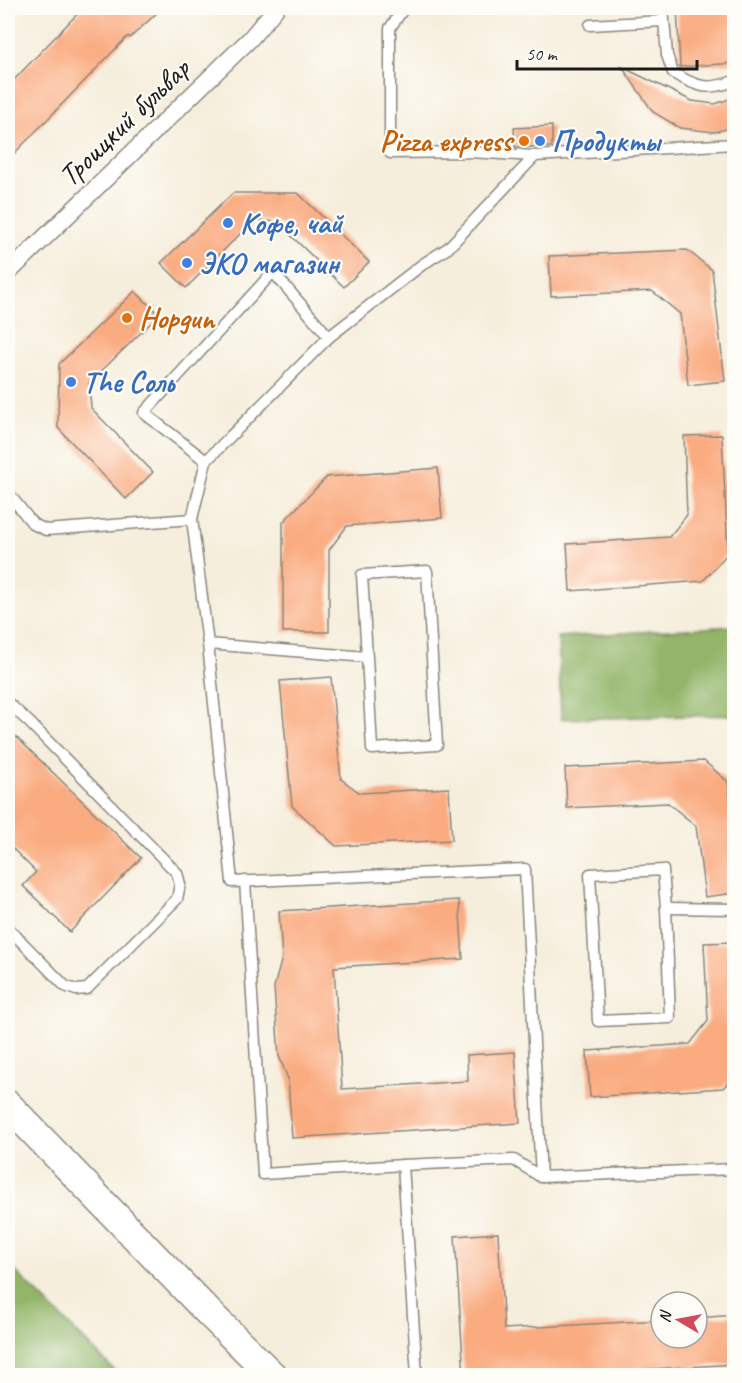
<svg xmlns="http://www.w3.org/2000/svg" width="742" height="1383" viewBox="0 0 742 1383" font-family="Caveat,sans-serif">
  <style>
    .forest { fill: #92b569; stroke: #576842; stroke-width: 1.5 }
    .building { fill: #faab80 }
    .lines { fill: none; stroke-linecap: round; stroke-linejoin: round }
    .service-casing { stroke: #89857c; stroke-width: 13 }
    .pedestrian-casing { stroke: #89857c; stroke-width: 19 }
    .tertiary-casing { stroke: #89857c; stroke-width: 31 }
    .service { stroke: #fff; stroke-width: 10 }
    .pedestrian { stroke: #fff; stroke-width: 16 }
    .tertiary { stroke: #fff; stroke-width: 28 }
    .food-dot { fill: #e8710a; stroke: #fdfcf7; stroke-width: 2 }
    .shop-dot { fill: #3f7fe0; stroke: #fdfcf7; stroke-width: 2 }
    .labels { text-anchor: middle; stroke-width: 4.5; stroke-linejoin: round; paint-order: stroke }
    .street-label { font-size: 30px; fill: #1c1c1c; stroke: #fdfcf7 }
    .food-label { font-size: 30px; font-weight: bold; fill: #c56008; stroke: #fdfcf7; text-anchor: end }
    .shop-label { font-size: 30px; font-weight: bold; fill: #366cbe; stroke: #fdfcf7; text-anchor: start }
  </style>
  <rect width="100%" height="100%" fill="#fdfcf7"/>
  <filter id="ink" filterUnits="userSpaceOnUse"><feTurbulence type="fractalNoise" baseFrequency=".0167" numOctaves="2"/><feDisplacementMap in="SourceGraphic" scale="12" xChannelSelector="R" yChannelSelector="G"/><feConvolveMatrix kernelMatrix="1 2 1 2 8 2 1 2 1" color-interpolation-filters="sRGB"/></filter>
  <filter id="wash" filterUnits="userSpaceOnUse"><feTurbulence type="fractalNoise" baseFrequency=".008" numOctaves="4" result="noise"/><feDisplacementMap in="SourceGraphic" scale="24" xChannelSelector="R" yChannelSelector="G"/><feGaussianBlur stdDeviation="1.35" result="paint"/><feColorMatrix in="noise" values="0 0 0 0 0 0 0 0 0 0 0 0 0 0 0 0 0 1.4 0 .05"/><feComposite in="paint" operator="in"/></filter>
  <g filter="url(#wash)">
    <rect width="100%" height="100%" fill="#f6eedc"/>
    <g class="forest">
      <path d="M 734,626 L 734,715 L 561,719 L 558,637 Z"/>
      <path d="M 8,1264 L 119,1375 L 8,1375 Z"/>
    </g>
    <g id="blocks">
      <g class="building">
        <path d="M 83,8 L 162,8 L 130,38 L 128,36 L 8,160 L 8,86 Z"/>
        <path d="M 677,8 L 735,8 L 735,63 L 680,67 Z"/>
        <path d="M 622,67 L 692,101 L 715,104 L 735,97 L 735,127 L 714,132 L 680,128 L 653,112 Z"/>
        <path d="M 552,126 L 552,147 L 515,147 L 514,128 Z"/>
        <path d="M 233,193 L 298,193 L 369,262 L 344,287 L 277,222 L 254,220 L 186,288 L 161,263 Z"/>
        <path d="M 687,250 L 712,270 L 725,381 L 688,385 L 680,314 L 652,291 L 551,296 L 549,256 Z"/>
        <path d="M 135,291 L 159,315 L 89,383 L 91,408 L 153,472 L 126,499 L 58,428 L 59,364 Z"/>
        <path d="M 722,435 L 728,553 L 703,581 L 570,591 L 567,544 L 669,537 L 687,515 L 684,436 Z"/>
        <path d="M 438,468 L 442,518 L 347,526 L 329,550 L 329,632 L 283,632 L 283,522 L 327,477 Z"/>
        <path d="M 331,677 L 341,779 L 360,793 L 449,788 L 452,840 L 336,846 L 292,806 L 280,681 Z"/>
        <path d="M 8,729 L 141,858 L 70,932 L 23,886 L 36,872 L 8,844 Z"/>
        <path d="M 704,761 L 728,782 L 735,834 L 735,893 L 705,897 L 696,826 L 668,803 L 567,808 L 565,768 Z"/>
        <path d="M 459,900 L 463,959 L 334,967 L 342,1089 L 468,1081 L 467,1055 L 515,1052 L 520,1123 L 292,1138 L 288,1079 L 279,1056 L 274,987 L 282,958 L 279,911 Z"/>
        <path d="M 735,942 L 735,1075 L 723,1088 L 590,1097 L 587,1051 L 690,1044 L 708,1021 L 704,943 Z"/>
        <path d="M 498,1233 L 504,1329 L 661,1320 L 661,1338 L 697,1338 L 697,1318 L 735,1315 L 735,1364 L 541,1376 L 464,1376 L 455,1236 Z"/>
      </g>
    </g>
  </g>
  <g filter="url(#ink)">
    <use href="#blocks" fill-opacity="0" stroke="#89857c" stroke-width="1.5"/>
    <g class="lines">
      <g class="service-casing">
        <g id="service">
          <path d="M 404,8 L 390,28 L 390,153 L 470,152 L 535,156"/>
          <path d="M 663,8 L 667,55 L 673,73 C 697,87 708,91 734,81"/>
          <path d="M 590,25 L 663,21"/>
          <path d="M 734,144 L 535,156 L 448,248 L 423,264 L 329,337 L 206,461 L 192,519 L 208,644 L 232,882 L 525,869 L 541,1177 L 734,1169"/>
          <path d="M 206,461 L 144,413 L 273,272 L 329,337"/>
          <path d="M 8,493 L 33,524 L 46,530 L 192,519"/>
          <path d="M 208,644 L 367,657 L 362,575 L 427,571 L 437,745 L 372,749 L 367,657"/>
          <path d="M 8,703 L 29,722 L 177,873 L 180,884 L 177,899 L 87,989 L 76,990 L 65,986 L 8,928"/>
          <path d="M 663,870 L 666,908 L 670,1018 L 598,1021 L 590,874 Z"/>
          <path d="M 245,881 L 263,1174 L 403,1165 L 417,1376"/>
          <path d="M 666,908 L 734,909"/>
          <path d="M 403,1165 L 514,1160 L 541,1177"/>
        </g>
      </g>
      <g class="pedestrian-casing">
        <path id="pedestrian" d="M 8,273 L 250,39 L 276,8"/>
      </g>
      <g class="tertiary-casing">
        <path id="tertiary" d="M 8,1105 L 209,1313 L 273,1376"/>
      </g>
      <use href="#service" class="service"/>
      <use href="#pedestrian" class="pedestrian"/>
      <use href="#tertiary" class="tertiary"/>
    </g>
  </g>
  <g class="food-dot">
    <circle cx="524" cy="141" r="6"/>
    <circle cx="127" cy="318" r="6"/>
  </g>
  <g class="shop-dot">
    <circle cx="540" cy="141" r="6"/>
    <circle cx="228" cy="223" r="6"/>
    <circle cx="187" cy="263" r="6"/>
    <circle cx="71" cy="382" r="6"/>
  </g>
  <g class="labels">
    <g class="street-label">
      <text transform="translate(124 122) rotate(-44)" y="10">Троицкий бульвар</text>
    </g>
    <g class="food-label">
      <text x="512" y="151">Pizza express</text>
      <text x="139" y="328" text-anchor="start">Hopgun</text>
    </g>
    <g class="shop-label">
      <text x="552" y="151">Продукты</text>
      <text x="240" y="233">Кофе, чай</text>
      <text x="199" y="273">ЭКО магазин</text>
      <text x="83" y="392">The Соль</text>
    </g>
  </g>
  <rect width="742" height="1383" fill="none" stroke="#fdfcf7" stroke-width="30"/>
  <g transform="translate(679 1320) rotate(280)"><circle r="28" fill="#fdfcf7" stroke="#a3a29f" stroke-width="1.5"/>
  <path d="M0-4.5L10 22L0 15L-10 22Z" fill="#d1495b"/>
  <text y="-9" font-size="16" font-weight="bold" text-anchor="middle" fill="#1c1c1c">N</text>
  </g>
  <path d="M517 60v9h180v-9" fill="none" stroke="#1c1c1c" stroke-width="3"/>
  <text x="526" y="60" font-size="18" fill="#1c1c1c" stroke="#fdfcf7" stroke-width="4.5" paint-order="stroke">50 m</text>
</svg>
